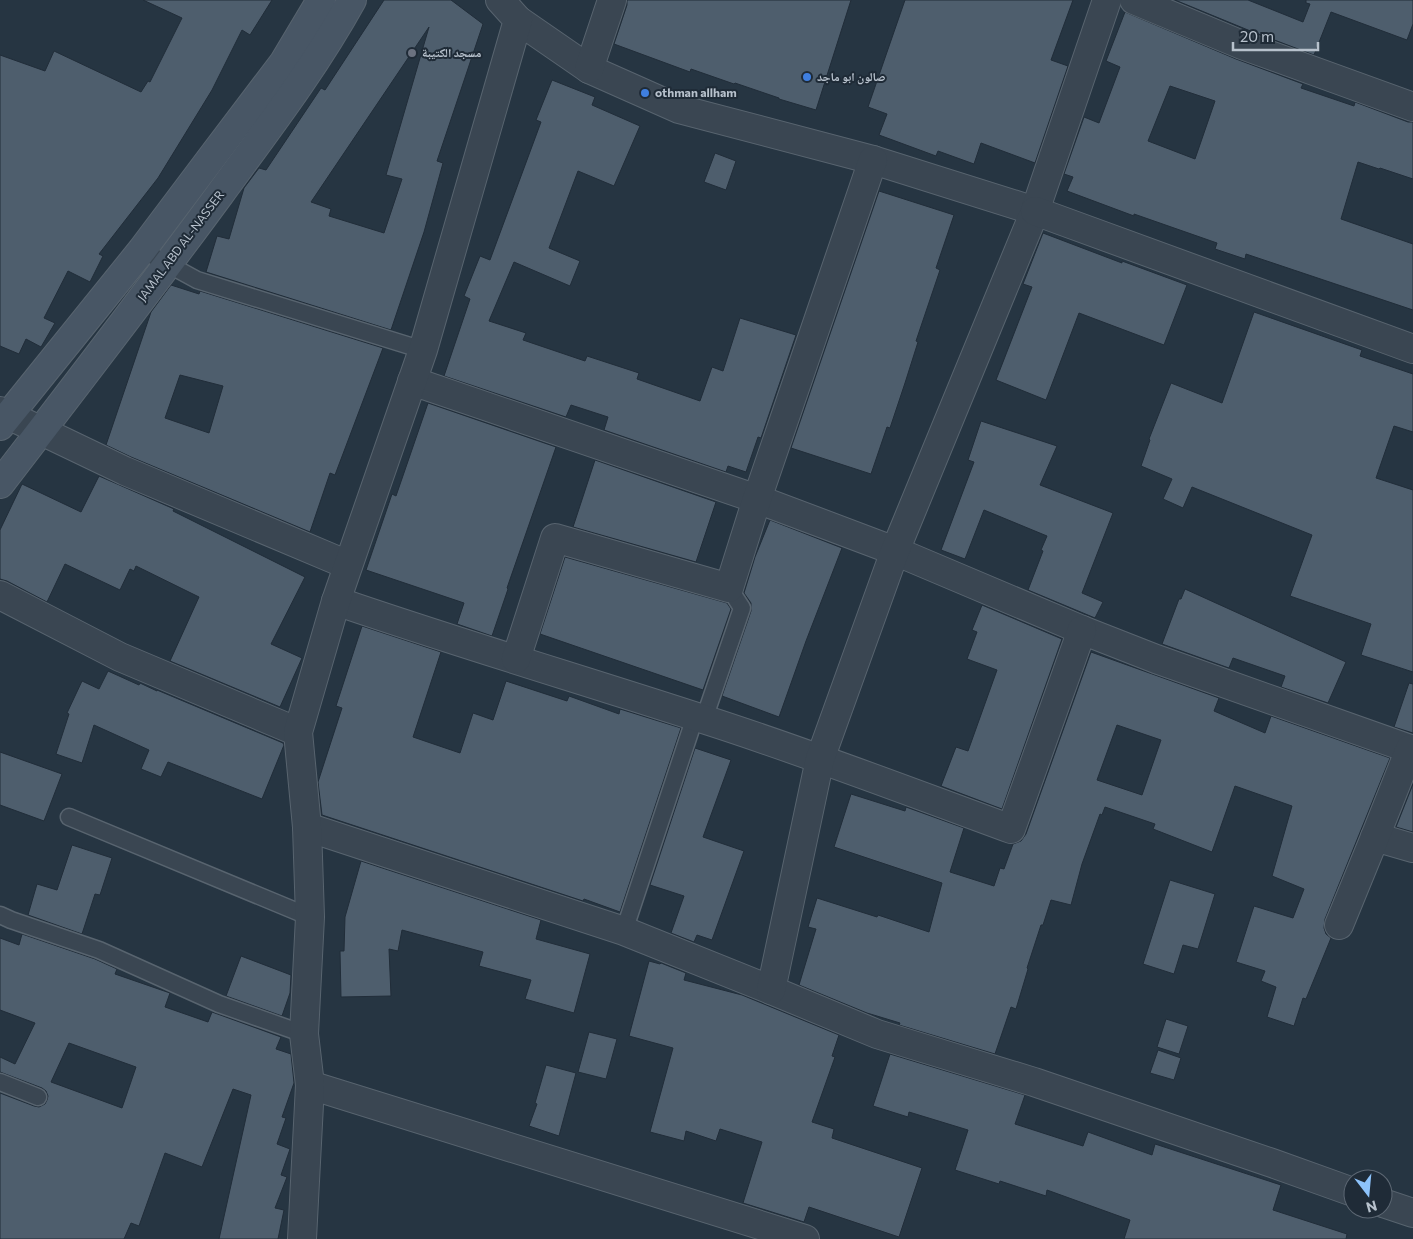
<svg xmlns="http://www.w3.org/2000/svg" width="1413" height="1239" viewBox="0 0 1413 1239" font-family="Commissioner,'Noto Naskh Arabic',sans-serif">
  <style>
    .building { fill: #4e5e6d; stroke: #212d39; fill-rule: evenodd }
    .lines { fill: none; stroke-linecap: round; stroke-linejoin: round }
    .service-casing { stroke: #58646f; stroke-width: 19 }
    .minor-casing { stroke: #58646f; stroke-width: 30 }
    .tertiary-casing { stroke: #58646f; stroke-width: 30 }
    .secondary-casing { stroke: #58646f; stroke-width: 30 }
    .service { stroke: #3a4652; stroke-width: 16 }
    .minor { stroke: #3a4652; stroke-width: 28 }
    .tertiary { stroke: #3a4652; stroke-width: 28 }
    .secondary { stroke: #485665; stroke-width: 28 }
    .worship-dot { fill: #6b7280; stroke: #1f2b37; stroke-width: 2 }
    .shop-dot { fill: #3f7fe0; stroke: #1f2b37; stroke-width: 2 }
    .labels { text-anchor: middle; stroke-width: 4; stroke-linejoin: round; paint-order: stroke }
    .poi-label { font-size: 12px; font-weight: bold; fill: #b7c1cc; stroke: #1f2b37; text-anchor: start }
    .street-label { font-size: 12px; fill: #b7c1cc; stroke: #1f2b37 }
  </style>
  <rect width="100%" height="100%" fill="#263542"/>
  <g class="building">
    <path d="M 143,0 L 272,0 L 250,35 L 242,30 L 212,90 L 158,178 L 99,254 L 103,256 L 90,282 L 68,271 L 44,318 L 55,323 L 41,347 L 26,339 L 19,354 L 0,346 L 0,55 L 45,71 L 54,51 L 141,92 L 148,81 L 150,82 L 182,18 Z"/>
    <path d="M 384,0 L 451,0 L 483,24 L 437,161 L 443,163 L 424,232 L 391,330 L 206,272 L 217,236 L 229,239 L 244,188 L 259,168 L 266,170 L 321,88 L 325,90 ZM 429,27 L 386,175 L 402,179 L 384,233 L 329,216 L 331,209 L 311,202 Z"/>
    <path d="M 627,0 L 851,0 L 816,110 L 779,99 L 779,98 L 735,83 L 734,84 L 691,69 L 690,72 L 614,44 L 627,5 Z"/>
    <path d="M 905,0 L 1073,0 L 1051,60 L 1068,66 L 1035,163 L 981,143 L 974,164 L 938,151 L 936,156 L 879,135 L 887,114 L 868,107 Z"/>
    <path d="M 1175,0 L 1248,0 L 1303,22 L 1310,4 L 1306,3 L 1306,0 L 1413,0 L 1413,24 L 1407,40 L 1331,12 L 1314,55 L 1248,30 Z"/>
    <path d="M 1125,12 L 1236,59 L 1303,84 L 1301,88 L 1354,106 L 1355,102 L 1408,122 L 1413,122 L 1413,179 L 1380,168 L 1379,169 L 1358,162 L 1341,219 L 1413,244 L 1413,310 L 1246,254 L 1245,259 L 1215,249 L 1217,243 L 1134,214 L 1134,216 L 1067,191 L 1073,177 L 1064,174 L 1084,117 L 1099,123 L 1120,67 L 1106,61 ZM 1170,86 L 1215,101 L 1195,159 L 1148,141 Z"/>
    <path d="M 552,80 L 595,97 L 592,105 L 640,126 L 614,186 L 578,171 L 549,248 L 580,261 L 570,286 L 514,262 L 489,321 L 526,333 L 523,340 L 585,361 L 587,356 L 639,373 L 637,379 L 700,401 L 712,367 L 723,371 L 740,318 L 796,335 L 761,438 L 758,437 L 746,472 L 728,466 L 726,472 L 604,430 L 608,417 L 571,405 L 566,417 L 444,376 L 470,299 L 464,296 L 480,256 L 490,260 L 541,122 L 536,120 Z"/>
    <path d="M 715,153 L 736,161 L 726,190 L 704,182 Z"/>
    <path d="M 879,191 L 954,215 L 936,268 L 940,270 L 916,341 L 918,342 L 905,383 L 890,428 L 887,427 L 871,474 L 791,448 Z"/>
    <path d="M 1043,233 L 1122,263 L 1122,261 L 1187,285 L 1164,345 L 1079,313 L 1046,400 L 996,380 L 1032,287 L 1023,284 Z"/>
    <path d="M 171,285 L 199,294 L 200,291 L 383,348 L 335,475 L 330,473 L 310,532 L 131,457 L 106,445 L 151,312 ZM 180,375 L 223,386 L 209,433 L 165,418 Z"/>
    <path d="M 1254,312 L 1362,350 L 1360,356 L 1413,374 L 1413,432 L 1394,426 L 1376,478 L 1413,490 L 1413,672 L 1361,655 L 1371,624 L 1290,596 L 1312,535 L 1192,487 L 1183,508 L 1163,499 L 1172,479 L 1141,466 L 1150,440 L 1149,439 L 1171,383 L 1222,403 Z"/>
    <path d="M 428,403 L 556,447 L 507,588 L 508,589 L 492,636 L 457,624 L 464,603 L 366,570 L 392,494 L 396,496 Z"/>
    <path d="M 981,421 L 1057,446 L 1040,485 L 1113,513 L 1082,593 L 1103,602 L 1095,618 L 1028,590 L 1043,551 L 1041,550 L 1047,536 L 984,510 L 965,559 L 941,550 L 974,462 L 968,460 Z"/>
    <path d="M 595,460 L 716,502 L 696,562 L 573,527 Z"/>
    <path d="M 99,476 L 174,509 L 173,511 L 305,577 L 271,644 L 302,658 L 280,707 L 170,661 L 199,597 L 136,566 L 134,571 L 130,569 L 120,590 L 65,564 L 47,602 L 7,581 L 0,579 L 0,530 L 22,484 L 81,512 Z"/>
    <path d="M 770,520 L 842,548 L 806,641 L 779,717 L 722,696 L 751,611 L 751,603 L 744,593 L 755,557 Z"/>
    <path d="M 565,557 L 727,603 L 731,609 L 703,690 L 540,634 Z"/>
    <path d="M 1185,589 L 1346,662 L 1328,703 L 1281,687 L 1285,676 L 1233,658 L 1229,668 L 1162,644 L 1179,599 L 1181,599 Z"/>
    <path d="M 982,605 L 1062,639 L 1002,809 L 941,786 L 956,747 L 968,751 L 997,670 L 967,659 L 977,632 L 972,630 Z"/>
    <path d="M 362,626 L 441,652 L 413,737 L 460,753 L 473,713 L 493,720 L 506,681 L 567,701 L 569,696 L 619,714 L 620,709 L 681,728 L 620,912 L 584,899 L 583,901 L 322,815 L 318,782 L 342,708 L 336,706 Z"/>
    <path d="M 1091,652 L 1219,698 L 1214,711 L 1265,733 L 1271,716 L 1390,758 L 1325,919 L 1324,928 L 1326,934 L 1331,938 L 1306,999 L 1303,998 L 1294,1026 L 1267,1017 L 1276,987 L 1261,981 L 1265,971 L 1236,962 L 1254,906 L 1293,918 L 1304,889 L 1272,876 L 1292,806 L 1235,786 L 1212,852 L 1153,829 L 1155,824 L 1105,807 L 1102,815 L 1100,814 L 1082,864 L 1071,905 L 1051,900 L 1043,925 L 1041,925 L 1027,968 L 1028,969 L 1016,1009 L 1011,1007 L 995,1054 L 899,1025 L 900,1023 L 867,1013 L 799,985 L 816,929 L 808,927 L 817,898 L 877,917 L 878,915 L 929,932 L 942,883 L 834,847 L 851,794 L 905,811 L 906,807 L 964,828 L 950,872 L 994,886 L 1000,868 L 1004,869 L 1013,844 L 1021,841 L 1026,834 ZM 1117,725 L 1161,740 L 1142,795 L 1097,780 Z"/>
    <path d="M 108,671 L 139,685 L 140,683 L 157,691 L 157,690 L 283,743 L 284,745 L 262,799 L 168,762 L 161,777 L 141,769 L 149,750 L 94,725 L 82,763 L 56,754 L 69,714 L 67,713 L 82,681 L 99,689 Z"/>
    <path d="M 1409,683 L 1413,684 L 1413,733 L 1394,727 Z"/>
    <path d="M 695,748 L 731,760 L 703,837 L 744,851 L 712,940 L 697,935 L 694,942 L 671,933 L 684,896 L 650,885 Z"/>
    <path d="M 0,752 L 62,774 L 44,821 L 0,805 Z"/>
    <path d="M 1413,784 L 1413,832 L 1396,827 Z"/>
    <path d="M 72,845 L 112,858 L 100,895 L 95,894 L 82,934 L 28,915 L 37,884 L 57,890 Z"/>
    <path d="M 361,861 L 541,920 L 536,939 L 590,954 L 574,1013 L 525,999 L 531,980 L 479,966 L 483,952 L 402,930 L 398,951 L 389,949 L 391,996 L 341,997 L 340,951 L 344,951 L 345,917 Z"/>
    <path d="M 1170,880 L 1215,894 L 1198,949 L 1183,945 L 1174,974 L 1143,964 Z"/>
    <path d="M 22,934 L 95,959 L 117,969 L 115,974 L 170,993 L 165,1007 L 208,1022 L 212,1012 L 281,1037 L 276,1049 L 291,1054 L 294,1083 L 282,1117 L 286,1118 L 277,1144 L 290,1149 L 281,1175 L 287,1177 L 275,1208 L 284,1210 L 278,1239 L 219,1239 L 251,1095 L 233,1089 L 202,1167 L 165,1153 L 139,1226 L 131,1223 L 124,1239 L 0,1239 L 0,1093 L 34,1106 L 39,1107 L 45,1104 L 47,1100 L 48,1096 L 46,1091 L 42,1088 L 0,1072 L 0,1057 L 15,1064 L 35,1023 L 0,1010 L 0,938 L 19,945 ZM 69,1043 L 136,1067 L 122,1108 L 51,1082 Z"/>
    <path d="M 241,956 L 291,975 L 290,993 L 282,1016 L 226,996 Z"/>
    <path d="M 649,961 L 660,964 L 661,963 L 686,973 L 684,980 L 742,995 L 839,1035 L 832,1056 L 835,1057 L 812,1122 L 834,1129 L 832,1138 L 922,1168 L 899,1237 L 809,1207 L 804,1222 L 743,1203 L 762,1142 L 720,1129 L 716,1141 L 686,1131 L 684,1141 L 650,1132 L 673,1048 L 629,1036 Z"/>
    <path d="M 1166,1019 L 1188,1026 L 1179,1054 L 1157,1047 Z"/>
    <path d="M 589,1032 L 617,1039 L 606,1079 L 578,1072 Z"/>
    <path d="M 1158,1050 L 1181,1058 L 1174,1080 L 1150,1073 Z"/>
    <path d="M 890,1054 L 1025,1095 L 1015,1124 L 1083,1146 L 1088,1132 L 1152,1155 L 1155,1144 L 1281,1185 L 1273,1210 L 1347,1234 L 1346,1239 L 1124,1239 L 1130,1220 L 1047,1190 L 1046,1196 L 1000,1181 L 999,1184 L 955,1170 L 968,1130 L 909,1112 L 908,1117 L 873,1106 Z"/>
    <path d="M 546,1065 L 576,1073 L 559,1136 L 529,1126 L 537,1104 L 535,1103 Z"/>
  </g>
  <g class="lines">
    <g class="service-casing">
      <g id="service">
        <path d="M 142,250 L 197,280 L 423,350"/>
        <path d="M 704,719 L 742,608 L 729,588"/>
        <path d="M 69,817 L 310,917"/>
        <path d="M 0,915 L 11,920 L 99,950 L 219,1004 L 304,1034"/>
        <path d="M 624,931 L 695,717"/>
        <path d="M 0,1082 L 38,1097"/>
      </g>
    </g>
    <g class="minor-casing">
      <g id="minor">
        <path d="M 1134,0 L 1242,45 L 1413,107"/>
        <path d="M 518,20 L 589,69 L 679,109 L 873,160 L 1035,211"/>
        <path d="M 589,69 L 612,0"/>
        <path d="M 412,381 L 757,499 L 895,551 L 1082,630 L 1156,659 L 1413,750"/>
        <path d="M 0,411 L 125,471 L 348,565"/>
        <path d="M 0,595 L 120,657 L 298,732"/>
        <path d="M 336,601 C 458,643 583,680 706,720 C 809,753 910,792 1011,829 L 1082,630"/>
        <path d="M 516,659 L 555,538 L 729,588 L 757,499 L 873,160"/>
        <path d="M 307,827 L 624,931 L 771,990 L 877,1034 L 1034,1082 L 1272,1163 L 1353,1192"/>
        <path d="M 1375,837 L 1413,848"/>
        <path d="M 1339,925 L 1375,837 L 1410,749"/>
        <path d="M 771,990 L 820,759 L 895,551 L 1035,211 L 1107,0"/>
        <path d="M 310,1085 L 805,1239"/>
        <path d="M 1383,1203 L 1413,1213"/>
      </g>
    </g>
    <g class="tertiary-casing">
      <g id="tertiary">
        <path d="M 1035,211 L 1413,349"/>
        <path d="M 302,1239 L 310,1085 L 304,1034 L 310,917 L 307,827 L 298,732 L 336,601 L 423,350 L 518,20 L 500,0"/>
      </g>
    </g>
    <g class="secondary-casing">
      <g id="secondary">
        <path d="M 0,426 L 142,250 L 215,153 L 284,62 L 321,0"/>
        <path d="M 0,484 C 74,388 148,292 220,194 C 266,131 314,69 352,0"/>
      </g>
    </g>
    <use href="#service" class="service"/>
    <use href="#minor" class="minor"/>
    <use href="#tertiary" class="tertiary"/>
    <use href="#secondary" class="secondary"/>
  </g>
  <circle class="worship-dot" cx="412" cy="53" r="5"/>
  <g class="shop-dot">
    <circle cx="807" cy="77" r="5"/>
    <circle cx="645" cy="93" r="5"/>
  </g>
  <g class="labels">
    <g class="poi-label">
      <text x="422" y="57">مسجد الكتيبة</text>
      <text x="817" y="81">صالون ابو ماجد</text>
      <text x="655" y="97">othman allham</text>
    </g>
    <g class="street-label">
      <text transform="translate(181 246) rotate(-53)" y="4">JAMAL ABD AL-NASSER</text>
    </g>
  </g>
  <g transform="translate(1368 1194) rotate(164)"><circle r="24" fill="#1f2b37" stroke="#5c6773"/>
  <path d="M0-4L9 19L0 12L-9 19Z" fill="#8dc3fb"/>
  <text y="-8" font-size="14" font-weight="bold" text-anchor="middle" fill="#b7c1cc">N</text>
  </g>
  <path d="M1233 42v8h85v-8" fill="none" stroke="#b7c1cc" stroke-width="2.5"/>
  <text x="1240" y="42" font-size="15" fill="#b7c1cc" stroke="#1f2b37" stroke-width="4" paint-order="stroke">20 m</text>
</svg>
